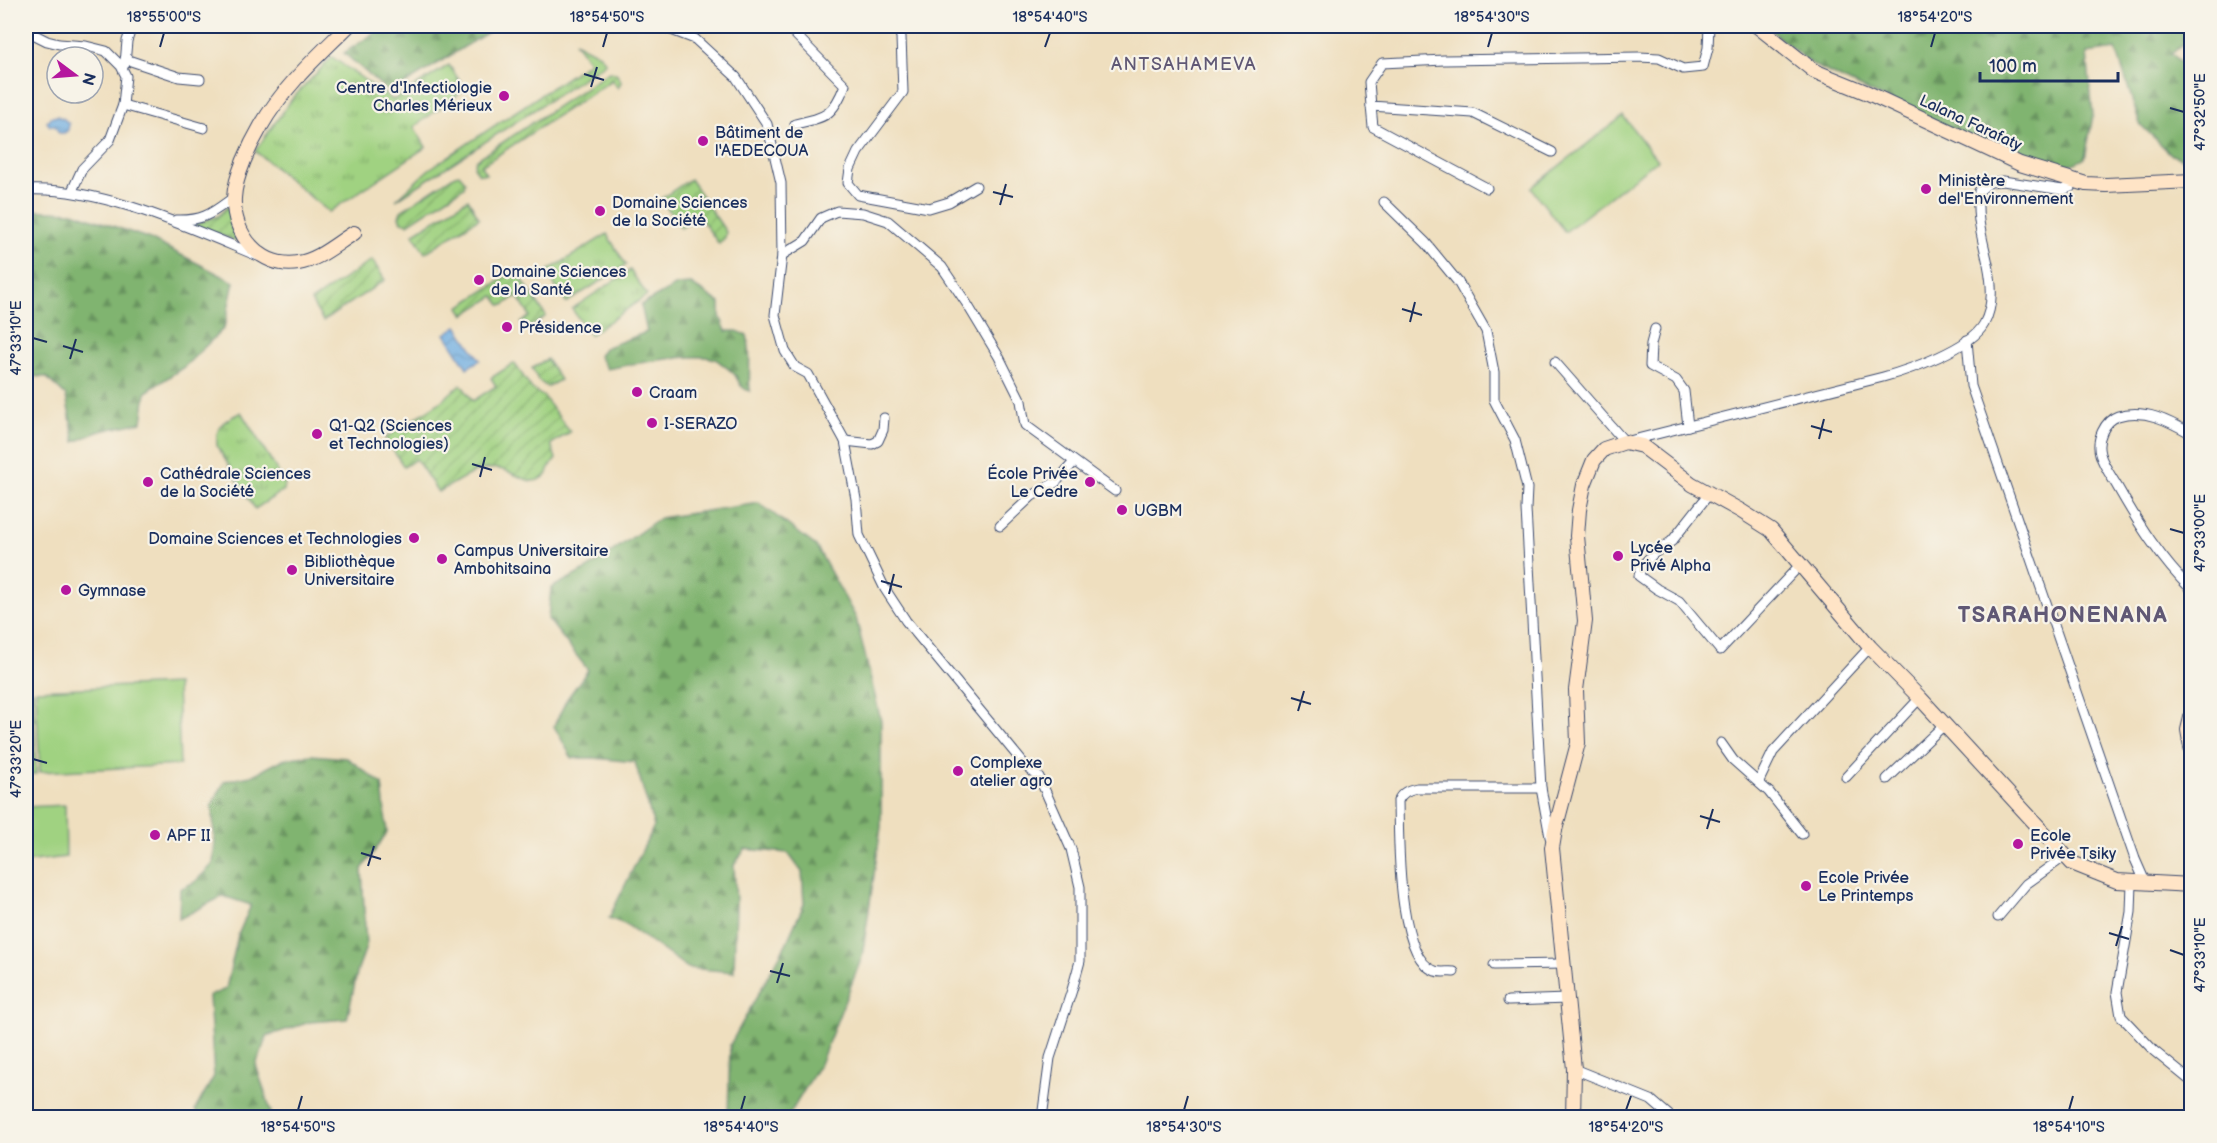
<svg xmlns="http://www.w3.org/2000/svg" width="2217" height="1143" viewBox="0 0 2217 1143" font-family="'Balsamiq Sans',sans-serif">
  <style>
    .grass { fill: url(#grass-tufts); stroke: #5e8070; stroke-width: 1.5 }
    .forest { fill: url(#forest-firs); stroke: #4e7266; stroke-width: 1.5 }
    .garden { fill: url(#garden-furrows); stroke: #5e8070; stroke-width: 1.5 }
    .pitch { fill: #a0d281; stroke: #5e8070; stroke-width: 1.5 }
    .water { fill: url(#water-waves); stroke: #456ea0; stroke-width: 1.5 }
    .lines { fill: none; stroke-linecap: round; stroke-linejoin: round }
    .street-casing { stroke: #3b496d; stroke-width: 11 }
    .secondary-casing { stroke: #3b496d; stroke-width: 16 }
    .street { stroke: #fff; stroke-width: 9 }
    .secondary { stroke: #ffe4c6; stroke-width: 14 }
    .ticks { fill: none; stroke: #1b2f5e; stroke-width: 2 }
    .poi-dot { fill: #b5179e; stroke: #f7f3e8; stroke-width: 2 }
    .labels { text-anchor: middle; stroke-width: 4.5; stroke-linejoin: round; paint-order: stroke }
    .poi-label { font-size: 16px; fill: #1b2f5e; stroke: #f7f3e8; text-anchor: start }
    .street-label { font-size: 16px; fill: #1b2f5e; stroke: #f7f3e8 }
    .neighbourhood-label { font-size: 18px; letter-spacing: 1.5px; fill: #605875; stroke: #f7f3e8 }
    .district-label { font-size: 22px; font-weight: bold; letter-spacing: 1.5px; fill: #605875; stroke: #f7f3e8 }
    .neatline { fill: none; stroke: #1b2f5e; stroke-width: 2 }
    .ticks-label { font-size: 15px; text-anchor: middle; fill: #1b2f5e }
  </style>
  <defs>
    <pattern id="grass-tufts" width="24" height="20" patternUnits="userSpaceOnUse" patternTransform="scale(1.5)"><rect width="24" height="20" fill="#a0d281"/><path d="M3 7l-1-3M5 7V3M7 7l1-3M15 17l-1-3M17 17v-4M19 17l1-3" fill="none" stroke="#82ab6d"/></pattern>
    <pattern id="forest-firs" width="22" height="20" patternUnits="userSpaceOnUse" patternTransform="scale(1.5)"><rect width="22" height="20" fill="#80b46f"/><path d="M5 1l3.5 6h-7zM16 11l3.5 6h-7z" fill="#68935e"/></pattern>
    <pattern id="garden-furrows" width="10" height="10" patternUnits="userSpaceOnUse" patternTransform="scale(1.5)"><rect width="10" height="10" fill="#a0d281"/><path d="M-1 1l2-2M0 10L10 0M9 11l2-2" fill="none" stroke="#82ab6d"/></pattern>
    <pattern id="water-waves" width="16" height="10" patternUnits="userSpaceOnUse" patternTransform="scale(1.5)"><rect width="16" height="10" fill="#6fade1"/><path d="M0 5q4-4 8 0t8 0" fill="none" stroke="#5a8dba"/></pattern>
  </defs>
  <rect width="100%" height="100%" fill="#f7f3e8"/>
  <filter id="ink" filterUnits="userSpaceOnUse"><feTurbulence type="fractalNoise" baseFrequency=".0167" numOctaves="2"/><feDisplacementMap in="SourceGraphic" scale="12" xChannelSelector="R" yChannelSelector="G"/><feConvolveMatrix kernelMatrix="1 2 1 2 8 2 1 2 1" color-interpolation-filters="sRGB"/></filter>
  <filter id="wash" filterUnits="userSpaceOnUse"><feTurbulence type="fractalNoise" baseFrequency=".008" numOctaves="4" result="noise"/><feDisplacementMap in="SourceGraphic" scale="24" xChannelSelector="R" yChannelSelector="G"/><feGaussianBlur stdDeviation="1.35" result="paint"/><feColorMatrix in="noise" values="0 0 0 0 0 0 0 0 0 0 0 0 0 0 0 0 0 1.4 0 .05"/><feComposite in="paint" operator="in"/></filter>
  <g filter="url(#wash)">
    <rect width="100%" height="100%" fill="#efdfbf"/>
    <g class="grass">
      <path d="M 575,42 L 600,55 L 606,63 L 396,200 L 428,170 L 590,62 Z"/>
      <path d="M 332,57 L 393,100 L 449,65 L 465,89 L 414,127 L 426,147 L 329,212 L 255,151 L 292,99 Z"/>
      <path d="M 607,234 L 626,265 L 566,303 L 546,272 Z"/>
      <path d="M 630,270 L 647,295 L 590,335 L 572,309 Z"/>
      <path d="M 241,412 L 285,483 L 284,490 L 255,509 L 217,446 C 215,423 224,422 241,412 Z"/>
    </g>
    <g class="forest">
      <path d="M 385,26 L 498,26 L 390,93 L 344,53 Z"/>
      <path d="M 1769,26 L 2191,26 L 2191,39 L 2171,53 L 2191,71 L 2191,162 L 2172,155 L 2140,124 L 2116,49 L 2087,53 L 2093,115 L 2085,158 C 2065,173 2041,159 2020,151 L 2018,146 L 2012,158 L 1813,65 L 1775,34 Z"/>
      <path d="M 26,210 L 73,212 L 150,239 L 234,282 L 224,328 L 184,367 L 146,392 L 142,422 L 97,432 L 75,442 L 66,396 L 46,377 L 26,376 Z"/>
      <path d="M 691,284 L 720,303 L 720,316 L 726,331 L 737,331 L 747,335 C 752,354 748,371 750,391 C 739,388 740,382 735,375 C 731,370 722,364 717,360 C 700,350 628,365 607,369 L 599,356 L 604,348 L 647,332 L 641,305 L 677,285 Z"/>
      <path d="M 759,503 L 816,546 L 856,618 L 881,721 L 881,827 L 862,957 L 820,1064 L 788,1117 L 728,1118 L 730,1045 L 786,944 L 804,904 L 802,872 L 788,853 L 745,849 L 734,865 L 736,903 L 734,972 L 688,968 L 627,925 L 609,918 L 654,826 L 635,762 L 594,758 L 572,758 L 554,726 L 567,699 L 588,670 L 548,619 L 551,588 L 587,569 L 660,518 Z"/>
      <path d="M 311,755 L 347,758 L 382,784 L 387,833 L 362,869 L 366,947 L 358,969 L 347,1019 L 310,1022 L 267,1036 L 256,1065 L 271,1112 L 268,1117 L 200,1117 L 195,1110 L 214,1076 L 209,996 L 226,989 L 238,935 L 251,905 L 223,896 L 179,919 L 180,889 L 195,882 L 213,864 L 215,842 L 212,805 L 225,781 L 251,776 L 284,759 Z"/>
    </g>
    <g class="garden">
      <path d="M 609,72 L 616,73 L 621,82 L 618,88 L 612,80 L 481,166 L 486,174 L 479,174 L 474,167 L 476,160 Z"/>
      <path d="M 459,174 L 465,181 L 464,187 L 408,224 L 402,222 L 399,217 L 401,211 L 455,175 Z"/>
      <path d="M 690,179 L 726,232 L 725,238 L 719,244 L 699,216 L 681,228 L 661,199 Z"/>
      <path d="M 468,199 L 479,218 L 425,253 L 413,234 Z"/>
      <path d="M 228,206 L 232,229 L 239,242 L 193,225 L 218,216 Z"/>
      <path d="M 372,260 L 385,280 L 323,321 L 311,301 Z"/>
      <path d="M 516,270 L 546,316 L 526,330 L 521,323 L 530,316 L 517,296 L 504,305 L 500,305 L 494,296 L 464,315 L 459,307 Z"/>
      <path d="M 547,359 L 560,380 L 547,387 L 538,380 L 532,368 Z"/>
      <path d="M 514,363 L 532,389 L 544,397 L 570,432 L 551,444 L 556,459 L 548,469 L 547,475 C 529,490 518,472 499,469 C 478,465 456,483 438,492 L 416,459 L 404,467 L 385,438 L 439,403 L 461,384 L 473,401 L 496,386 L 491,378 Z"/>
    </g>
    <g class="pitch">
      <path d="M 1623,116 L 1657,160 L 1565,232 L 1531,188 Z"/>
      <path d="M 177,684 L 180,765 L 40,772 L 36,690 Z"/>
      <path d="M 26,691 L 33,691 L 36,774 L 26,774 Z"/>
      <path d="M 65,805 L 66,857 L 26,862 L 26,807 Z"/>
    </g>
    <g class="water">
      <path d="M 57,116 L 64,119 L 69,124 L 68,130 L 65,133 L 59,133 L 55,126 L 50,126 L 47,122 L 52,117 Z"/>
      <path d="M 457,326 L 480,360 L 467,368 L 445,334 Z"/>
    </g>
  </g>
  <g filter="url(#ink)">
    <g class="lines">
      <g class="street-casing">
        <g id="street">
          <path d="M 661,26 L 695,39 L 736,77 L 767,124 L 781,183 L 782,255 L 775,315 L 785,351 L 795,367 L 808,374 L 845,441 L 856,499 L 859,535 L 885,589 L 906,621 L 996,730 L 1024,764 L 1039,777 L 1071,849 L 1080,887 L 1080,961 L 1072,990 L 1050,1058 L 1042,1118"/>
          <path d="M 787,26 L 845,85 C 833,116 826,117 795,124"/>
          <path d="M 897,26 L 901,37 L 903,92 L 858,152 L 850,169 L 848,183 L 858,195 L 929,208 L 949,202 L 976,186"/>
          <path d="M 29,32 L 47,41 L 59,44 L 86,46 L 106,51 L 121,66 L 126,76 L 123,105 L 110,140 L 82,169 L 72,191"/>
          <path d="M 125,59 L 179,77 L 200,79"/>
          <path d="M 125,64 L 127,41 L 132,26"/>
          <path d="M 123,105 L 204,128"/>
          <path d="M 1371,106 L 1373,127 L 1487,188"/>
          <path d="M 1552,152 L 1473,113 L 1371,106 L 1369,82 L 1382,63 L 1444,60 L 1639,57 L 1659,58 L 1683,69 L 1703,67 L 1708,48 L 1709,26"/>
          <path d="M 26,190 C 100,186 190,228 258,256"/>
          <path d="M 1384,202 L 1426,243 L 1458,282 L 1486,331 L 1494,372 L 1494,400 L 1515,440 L 1527,488 L 1526,509 L 1541,788 L 1550,837"/>
          <path d="M 176,220 C 204,221 212,213 234,197"/>
          <path d="M 782,255 L 805,241 L 821,218 L 837,211 L 863,213 L 888,221 L 942,267 L 967,304 L 999,357 L 1021,401 L 1025,425 L 1115,491"/>
          <path d="M 1655,329 L 1651,344 L 1650,366 L 1676,380 L 1684,391 L 1688,426"/>
          <path d="M 1967,340 L 1971,386 L 2135,859 L 2146,884"/>
          <path d="M 1555,362 L 1625,442 L 1883,377 C 1909,370 1971,348 1984,324 C 1994,305 1992,284 1988,264 C 1983,240 1975,217 1979,191 L 1990,182 L 2003,181 L 2063,190 L 2071,187 L 2072,180"/>
          <path d="M 2192,434 C 2169,421 2145,408 2118,416 C 2104,421 2096,440 2100,454 C 2103,465 2111,476 2117,486 C 2138,523 2161,560 2192,590"/>
          <path d="M 845,441 L 872,444 L 878,441 L 883,430 L 884,418"/>
          <path d="M 1709,494 L 1672,541 L 1653,554 L 1641,567 L 1639,576 L 1657,589 L 1679,601 L 1720,650 L 1800,565"/>
          <path d="M 1000,526 L 1032,496 L 1056,482 L 1074,462"/>
          <path d="M 1721,743 L 1733,760 L 1769,792 L 1802,834"/>
          <path d="M 1846,777 L 1920,698"/>
          <path d="M 1887,779 L 1945,724"/>
          <path d="M 1759,781 L 1773,752 L 1870,647"/>
          <path d="M 2132,883 L 2131,912 L 2117,992 L 2121,1016 L 2154,1051 L 2192,1082"/>
          <path d="M 1998,917 L 2026,884 L 2065,856"/>
          <path d="M 1494,965 L 1564,964"/>
          <path d="M 1454,972 C 1449,971 1441,973 1435,971 C 1396,958 1399,835 1398,801 C 1402,792 1408,790 1417,788 L 1541,788"/>
          <path d="M 1508,1001 L 1567,999"/>
          <path d="M 1574,1069 L 1651,1100 L 1672,1118"/>
          <path d="M 1465,1117 L 1465,1118"/>
        </g>
      </g>
      <g class="secondary-casing">
        <g id="secondary">
          <path d="M 348,26 C 318,56 283,87 261,126 C 250,145 235,176 234,198 C 232,234 261,269 298,263 C 319,260 337,243 354,233"/>
          <path d="M 1757,26 L 1814,71 L 1868,93 L 2020,164 L 2086,184 L 2106,185 L 2192,181"/>
          <path d="M 2192,714 L 2188,730 L 2192,753"/>
          <path d="M 1573,1118 L 1574,1069 L 1552,848 L 1555,830 L 1578,743 L 1576,690 L 1585,621 L 1577,536 L 1579,510 L 1584,485 L 1594,460 L 1604,449 L 1625,442 L 1642,446 L 1692,484 L 1741,511 L 1771,530 L 1870,647 L 1920,698 L 2072,863 L 2117,881 L 2192,885"/>
        </g>
      </g>
      <use href="#street" class="street"/>
      <use href="#secondary" class="secondary"/>
    </g>
  </g>
  <path class="ticks" d="M 160,47 L 164,33M 603,47 L 607,33M 1045,47 L 1050,33M 1488,47 L 1492,33M 1931,47 L 1935,33M 584,74 L 604,80M 591,87 L 597,67M 2170,108 L 2184,112M 993,192 L 1013,197M 1000,205 L 1006,184M 1402,309 L 1422,315M 1410,322 L 1415,302M 33,338 L 47,342M 63,346 L 83,352M 70,359 L 76,339M 1811,426 L 1832,432M 1819,439 L 1824,419M 472,464 L 492,470M 480,477 L 485,457M 2170,529 L 2184,533M 881,581 L 902,587M 889,594 L 894,574M 1291,698 L 1311,704M 1298,711 L 1304,691M 33,759 L 47,763M 1700,816 L 1720,822M 1707,829 L 1713,809M 361,853 L 381,859M 368,866 L 374,846M 2109,933 L 2129,939M 2116,946 L 2122,926M 2170,950 L 2184,955M 770,971 L 790,976M 777,983 L 783,963M 298,1110 L 302,1096M 741,1110 L 745,1096M 1184,1110 L 1188,1096M 1626,1110 L 1631,1096M 2069,1110 L 2073,1096"/>
  <g class="poi-dot">
    <circle cx="504" cy="96" r="6"/>
    <circle cx="703" cy="141" r="6"/>
    <circle cx="1926" cy="189" r="6"/>
    <circle cx="600" cy="211" r="6"/>
    <circle cx="479" cy="280" r="6"/>
    <circle cx="507" cy="327" r="6"/>
    <circle cx="637" cy="392" r="6"/>
    <circle cx="652" cy="423" r="6"/>
    <circle cx="317" cy="434" r="6"/>
    <circle cx="148" cy="482" r="6"/>
    <circle cx="1090" cy="482" r="6"/>
    <circle cx="1122" cy="510" r="6"/>
    <circle cx="414" cy="538" r="6"/>
    <circle cx="1618" cy="556" r="6"/>
    <circle cx="442" cy="559" r="6"/>
    <circle cx="292" cy="570" r="6"/>
    <circle cx="66" cy="590" r="6"/>
    <circle cx="958" cy="771" r="6"/>
    <circle cx="155" cy="835" r="6"/>
    <circle cx="2018" cy="844" r="6"/>
    <circle cx="1806" cy="886" r="6"/>
  </g>
  <g class="labels">
    <g class="poi-label">
      <text x="492" y="93" text-anchor="end">Centre d'Infectiologie<tspan x="492" dy="18">Charles Mérieux</tspan></text>
      <text x="715" y="138">Bâtiment de<tspan x="715" dy="18">l'AEDECOUA</tspan></text>
      <text x="1938" y="186">Ministère<tspan x="1938" dy="18">del'Environnement</tspan></text>
      <text x="612" y="208">Domaine Sciences<tspan x="612" dy="18">de la Société</tspan></text>
      <text x="491" y="277">Domaine Sciences<tspan x="491" dy="18">de la Santé</tspan></text>
      <text x="519" y="333">Présidence</text>
      <text x="649" y="398">Craam</text>
      <text x="664" y="429">I-SERAZO</text>
      <text x="329" y="431">Q1-Q2 (Sciences<tspan x="329" dy="18">et Technologies)</tspan></text>
      <text x="160" y="479">Cathédrale Sciences<tspan x="160" dy="18">de la Société</tspan></text>
      <text x="1078" y="479" text-anchor="end">École Privée<tspan x="1078" dy="18">Le Cedre</tspan></text>
      <text x="1134" y="516">UGBM</text>
      <text x="402" y="544" text-anchor="end">Domaine Sciences et Technologies</text>
      <text x="1630" y="553">Lycée<tspan x="1630" dy="18">Privé Alpha</tspan></text>
      <text x="454" y="556">Campus Universitaire<tspan x="454" dy="18">Ambohitsaina</tspan></text>
      <text x="304" y="567">Bibliothèque<tspan x="304" dy="18">Universitaire</tspan></text>
      <text x="78" y="596">Gymnase</text>
      <text x="970" y="768">Complexe<tspan x="970" dy="18">atelier agro</tspan></text>
      <text x="167" y="841">APF II</text>
      <text x="2030" y="841">Ecole<tspan x="2030" dy="18">Privée Tsiky</tspan></text>
      <text x="1818" y="883">Ecole Privée<tspan x="1818" dy="18">Le Printemps</tspan></text>
    </g>
    <g class="street-label">
      <text transform="translate(1971 122) rotate(25)" y="6">Lalana Farafaty</text>
    </g>
    <g class="neighbourhood-label">
      <text x="1184" y="70">ANTSAHAMEVA</text>
    </g>
    <g class="district-label">
      <text x="2063" y="622">TSARAHONENANA</text>
    </g>
  </g>
  <rect width="2217" height="1143" fill="none" stroke="#f7f3e8" stroke-width="66"/>
  <g transform="translate(75 75) rotate(106)"><circle r="28" fill="#f7f3e8" stroke="#9fa5b1" stroke-width="1.5"/>
  <path d="M0-4.5L10 22L0 15L-10 22Z" fill="#b5179e"/>
  <text y="-9" font-size="16" font-weight="bold" text-anchor="middle" fill="#1b2f5e">N</text>
  </g>
  <path d="M1980 72v9h138v-9" fill="none" stroke="#1b2f5e" stroke-width="3"/>
  <text x="1989" y="72" font-size="18" fill="#1b2f5e" stroke="#f7f3e8" stroke-width="4.5" paint-order="stroke">100 m</text>
  <rect x="33" y="33" width="2151" height="1077" class="neatline"/>
  <g class="ticks-label">
    <text x="164" y="22">18°55'00"S</text>
    <text x="607" y="22">18°54'50"S</text>
    <text x="1050" y="22">18°54'40"S</text>
    <text x="1492" y="22">18°54'30"S</text>
    <text x="1935" y="22">18°54'20"S</text>
    <text transform="translate(2200 112) rotate(-90)" y="5">47°32'50"E</text>
    <text transform="translate(16 338) rotate(-90)" y="5">47°33'10"E</text>
    <text transform="translate(2200 533) rotate(-90)" y="5">47°33'00"E</text>
    <text transform="translate(16 759) rotate(-90)" y="5">47°33'20"E</text>
    <text transform="translate(2200 955) rotate(-90)" y="5">47°33'10"E</text>
    <text x="298" y="1132">18°54'50"S</text>
    <text x="741" y="1132">18°54'40"S</text>
    <text x="1184" y="1132">18°54'30"S</text>
    <text x="1626" y="1132">18°54'20"S</text>
    <text x="2069" y="1132">18°54'10"S</text>
  </g>
</svg>
